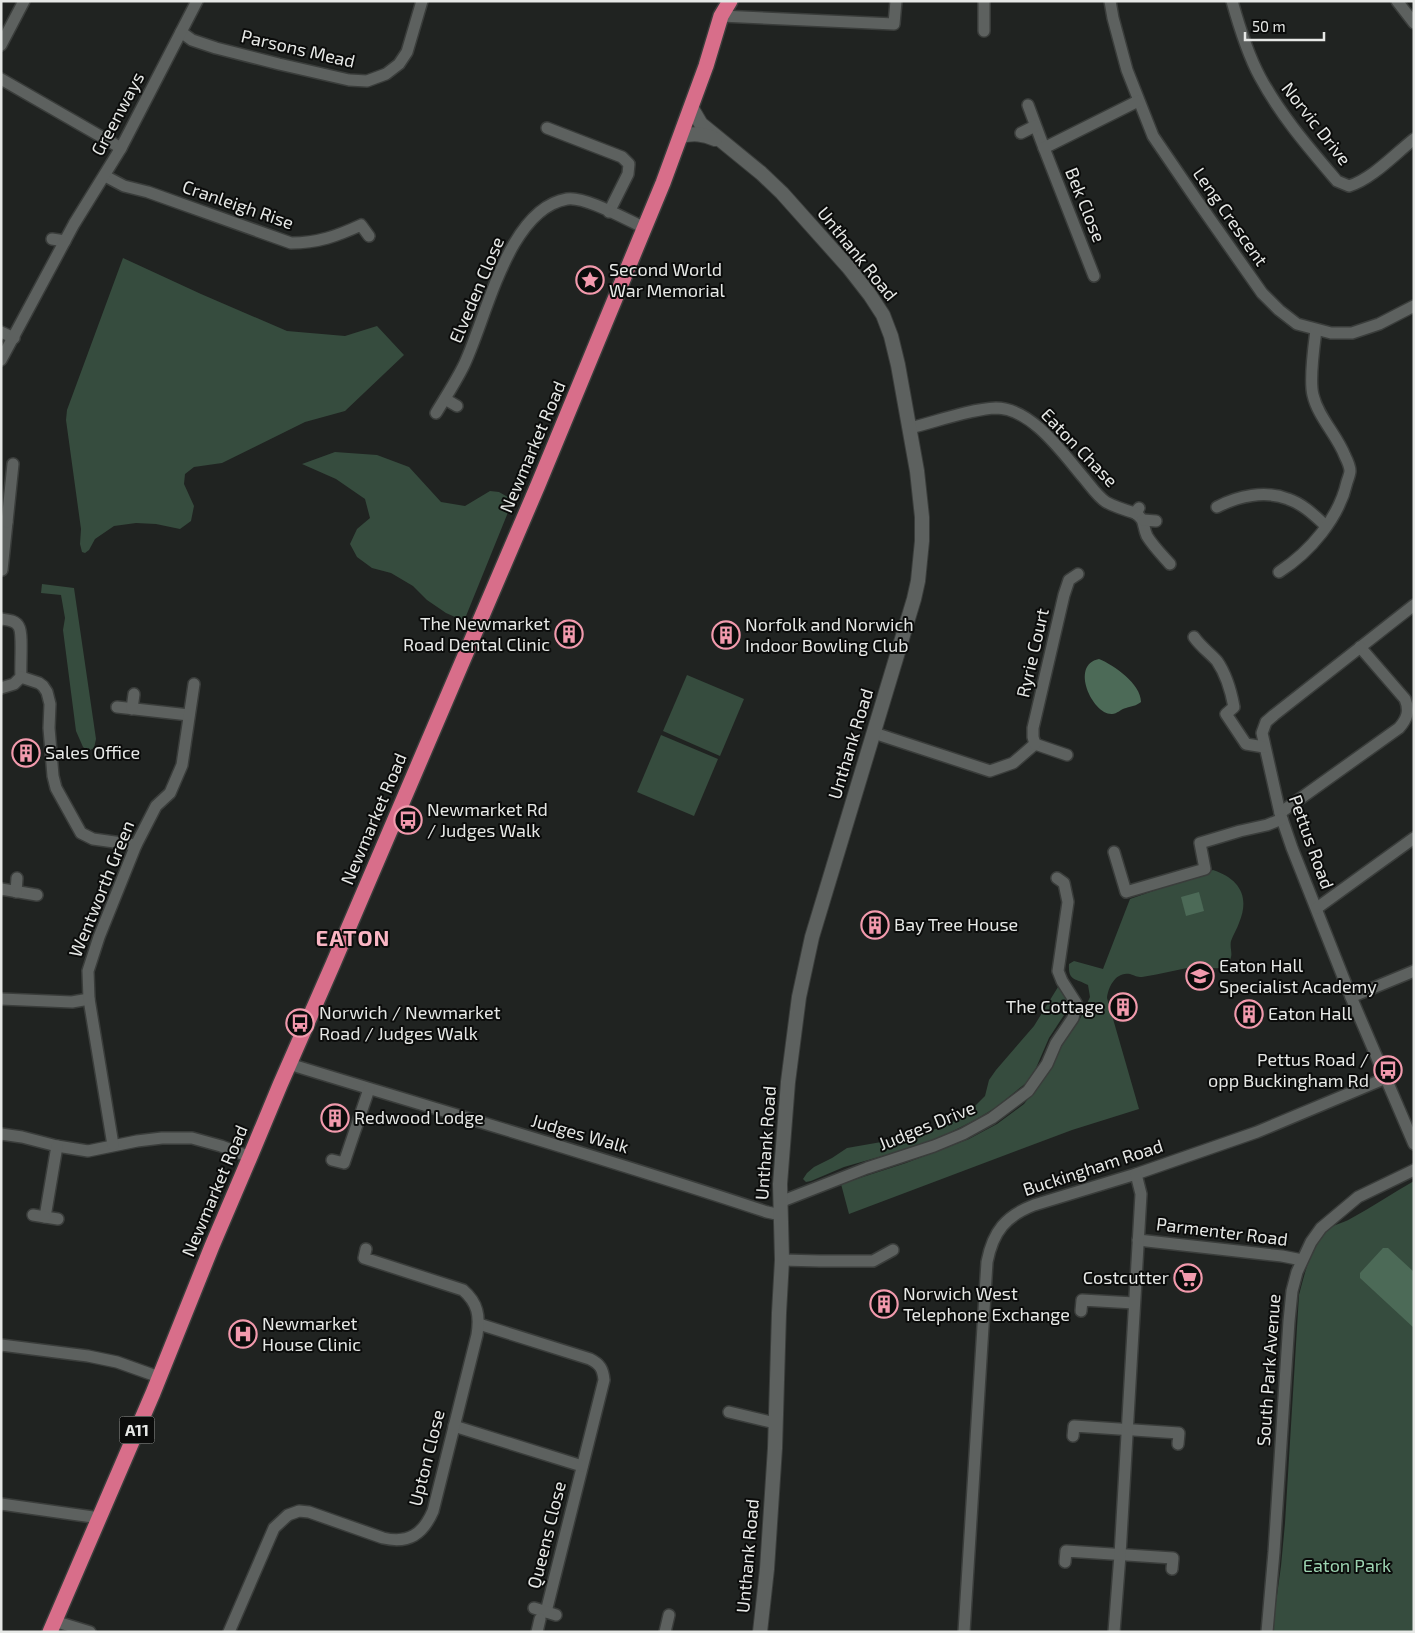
<svg xmlns="http://www.w3.org/2000/svg" width="1415" height="1633" viewBox="0 0 1415 1633" font-family="'Exo 2',sans-serif">
  <style>
    .green { fill: #364c3e }
    .water { fill: #4c6a57 }
    .lines { fill: none; stroke-linecap: round; stroke-linejoin: round }
    .minor-casing { stroke: #3a3d3b; stroke-width: 14 }
    .tertiary-casing { stroke: #3a3d3b; stroke-width: 16 }
    .trunk-casing { stroke: #3a3d3b; stroke-width: 18 }
    .minor { stroke: #5d615f; stroke-width: 11 }
    .tertiary { stroke: #5d615f; stroke-width: 14 }
    .trunk { stroke: #d86e8a; stroke-width: 15 }
    .labels { text-anchor: middle; stroke-width: 4; stroke-linejoin: round; paint-order: stroke }
    .shield { fill: #0b0c0b; stroke: #a4a6a4; stroke-width: 1 }
    .shield-label { font-size: 16px; font-weight: bold; fill: #e6e8e6 }
    .street-label { font-size: 18px; fill: #e6e8e6; stroke: #0b0c0b }
    .poi-label { font-size: 18px; fill: #e6e8e6; stroke: #0b0c0b; text-anchor: start }
    .park-label { font-size: 18px; fill: #9dd4b1; stroke: #0b0c0b }
    .district-label { font-size: 22px; font-weight: bold; letter-spacing: 1px; fill: #f9b5c3; stroke: #0b0c0b }
  </style>
  <rect width="100%" height="100%" fill="#202321"/>
  <g class="green">
    <path d="M 123,258 L 201,294 L 287,331 L 345,336 L 377,326 L 404,355 L 345,411 L 305,422 L 222,463 L 194,467 L 185,474 L 184,484 L 194,506 L 191,521 L 180,529 L 156,524 L 136,523 L 114,526 L 95,539 L 89,550 L 85,553 L 82,552 L 80,544 L 81,529 L 66,420 L 67,410 Z"/>
    <path d="M 335,452 L 377,455 L 409,467 L 441,502 L 465,506 L 490,491 L 499,492 L 513,500 L 464,621 L 446,613 L 427,600 L 413,586 L 391,573 L 372,568 L 357,557 L 350,544 L 357,529 L 370,518 L 365,499 L 336,479 L 302,464 Z"/>
    <path d="M 42,584 L 74,588 L 96,739 L 94,748 L 88,751 L 83,747 L 76,731 L 63,630 L 65,618 L 61,595 L 41,593 Z"/>
    <path d="M 687,675 L 744,699 L 720,756 L 663,731 Z"/>
    <path d="M 661,735 L 718,759 L 694,816 L 637,792 Z"/>
    <path d="M 1213,870 C 1240,879 1250,897 1239,923 C 1237,929 1233,935 1231,941 C 1229,950 1236,957 1225,965 C 1217,972 1209,965 1199,966 C 1180,969 1161,974 1142,977 C 1136,977 1136,976 1130,974 C 1116,971 1108,987 1107,998 L 1139,1109 L 1072,1130 L 849,1214 L 841,1184 L 906,1163 L 969,1139 L 997,1124 L 1024,1104 L 1050,1071 L 1061,1045 L 1080,1019 L 1090,997 L 1088,985 C 1075,978 1068,981 1069,964 L 1074,961 L 1103,969 L 1130,899 Z"/>
    <path d="M 1058,987 L 1068,1002 L 1066,1012 L 1049,1038 L 1036,1068 L 1026,1083 L 995,1108 L 975,1120 L 947,1134 L 917,1146 L 844,1167 L 811,1181 L 806,1182 L 803,1179 L 807,1173 L 814,1167 L 832,1158 L 847,1148 L 887,1141 L 940,1128 L 965,1116 L 985,1096 L 989,1080 L 996,1070 L 1034,1026 Z"/>
    <path d="M 1414,1181 L 1414,1632 L 1272,1632 L 1281,1566 L 1285,1523 L 1299,1295 C 1305,1273 1310,1248 1326,1231 C 1332,1225 1343,1223 1350,1219 C 1372,1207 1393,1193 1414,1181 Z"/>
  </g>
  <g class="water">
    <path d="M 1099,659 C 1114,665 1141,684 1141,702 C 1136,706 1132,706 1126,708 C 1121,709 1117,714 1112,714 C 1093,715 1069,665 1099,659 Z"/>
    <path d="M 1199,892 L 1204,911 L 1186,916 L 1181,897 Z"/>
    <path d="M 1383,1248 L 1388,1248 L 1414,1272 L 1414,1328 L 1360,1278 L 1360,1273 Z"/>
  </g>
  <g class="lines">
    <g class="minor-casing">
      <g id="minor">
        <path d="M 984,1 L 984,31"/>
        <path d="M 1110,1 L 1113,18 L 1127,70 L 1153,136 L 1196,199 L 1262,293 L 1279,310 L 1297,324 L 1331,333 L 1352,333 L 1379,324 L 1414,306"/>
        <path d="M 1232,1 C 1239,26 1247,53 1260,77 C 1281,116 1309,148 1337,181 L 1349,186 C 1372,179 1395,154 1414,139"/>
        <path d="M 1397,1 L 1414,23"/>
        <path d="M 721,16 L 894,24 L 896,1"/>
        <path d="M 181,32 L 192,40 L 216,48 L 279,64 L 349,80 L 367,81 L 386,74 L 399,64 L 407,52 L 422,1"/>
        <path d="M 1,45 L 24,1"/>
        <path d="M 1,79 L 121,148"/>
        <path d="M 1028,105 L 1044,148"/>
        <path d="M 547,128 L 622,157 L 629,164 L 628,174 L 609,212"/>
        <path d="M 1021,133 L 1035,126"/>
        <path d="M 105,176 L 124,186 L 148,192 L 291,243 C 318,243 337,236 361,225 L 369,236"/>
        <path d="M 52,239 L 65,241"/>
        <path d="M 1094,276 L 1044,148 L 1138,101"/>
        <path d="M 1,332 L 14,338"/>
        <path d="M 1,360 L 74,224 L 121,148 L 197,1"/>
        <path d="M 445,399 L 457,406"/>
        <path d="M 436,413 C 445,398 455,383 463,367 C 486,321 507,209 567,199 C 585,196 627,220 645,228"/>
        <path d="M 910,428 C 935,422 970,409 996,408 C 1031,408 1062,452 1083,477 C 1090,485 1097,496 1106,502 C 1115,507 1125,510 1135,513 L 1139,508"/>
        <path d="M 1217,507 C 1238,496 1265,490 1288,499 C 1303,504 1315,516 1326,526"/>
        <path d="M 1135,513 C 1146,520 1142,525 1147,536 C 1153,546 1162,555 1170,564"/>
        <path d="M 1143,520 L 1156,521"/>
        <path d="M 1,521 L 7,522 L 2,570"/>
        <path d="M 7,522 L 13,464"/>
        <path d="M 1279,572 C 1310,552 1339,518 1347,482 C 1348,479 1350,474 1350,471 C 1350,467 1347,460 1345,456 C 1337,435 1318,417 1313,395 C 1309,380 1314,346 1316,330"/>
        <path d="M 1414,605 L 1274,715 L 1266,722 L 1262,733 L 1280,813 L 1292,848 L 1351,997 L 1414,1144"/>
        <path d="M 1,619 C 8,620 16,620 19,627 C 23,634 20,666 21,677 L 14,684 L 1,688"/>
        <path d="M 1194,637 C 1201,647 1210,653 1217,661 C 1226,674 1231,691 1234,707 L 1226,714 L 1246,744 L 1264,747"/>
        <path d="M 21,677 L 39,683 L 43,686 L 47,692 L 50,704 L 49,728 L 53,776 L 56,788 L 81,833 L 93,839 L 136,845"/>
        <path d="M 117,707 L 189,715"/>
        <path d="M 132,709 L 134,694"/>
        <path d="M 874,733 L 990,771 L 1013,763 L 1035,744 L 1067,755"/>
        <path d="M 1035,744 L 1033,737 L 1033,728 L 1064,595 L 1069,580 L 1078,574"/>
        <path d="M 1280,813 L 1399,728 C 1407,719 1410,711 1405,699 L 1360,647"/>
        <path d="M 1114,852 L 1126,892 L 1205,869 L 1200,843 L 1240,831 L 1267,825 L 1282,819"/>
        <path d="M 1,889 L 37,895"/>
        <path d="M 16,892 L 17,878"/>
        <path d="M 1317,908 L 1414,838"/>
        <path d="M 1351,997 L 1414,971"/>
        <path d="M 1,999 L 72,1002 L 89,999"/>
        <path d="M 289,1064 C 448,1113 609,1159 767,1212 L 781,1215"/>
        <path d="M 1,1134 L 22,1137 L 57,1146 L 88,1151 L 137,1141 L 162,1138 L 192,1138 L 221,1146 L 250,1157"/>
        <path d="M 113,1145 L 89,999 L 88,971 L 99,937 L 136,845 L 156,806 L 170,793 L 182,765 L 194,684"/>
        <path d="M 57,1146 L 45,1217 L 58,1219"/>
        <path d="M 332,1160 L 344,1163 L 369,1089"/>
        <path d="M 780,1202 L 867,1168 L 934,1146 L 963,1134 L 992,1118 L 1028,1091 L 1047,1064 L 1056,1043 L 1073,1018 L 1076,1003 L 1062,981 L 1058,971 L 1068,902 L 1064,883 L 1057,878"/>
        <path d="M 33,1215 L 45,1217"/>
        <path d="M 1138,1240 L 1282,1256 L 1302,1260"/>
        <path d="M 782,1260 L 820,1261 L 873,1261 L 893,1250"/>
        <path d="M 1081,1311 L 1082,1300 L 1134,1303"/>
        <path d="M 479,1324 L 590,1359 C 600,1364 603,1369 604,1380 L 546,1612"/>
        <path d="M 1,1345 L 88,1356 L 117,1362 L 159,1377"/>
        <path d="M 729,1412 L 775,1423"/>
        <path d="M 454,1426 L 582,1466"/>
        <path d="M 1073,1436 L 1074,1426 L 1179,1433 L 1178,1444"/>
        <path d="M 1,1504 L 100,1518"/>
        <path d="M 1065,1562 L 1066,1551 L 1173,1558 L 1172,1569"/>
        <path d="M 534,1608 L 556,1615"/>
        <path d="M 54,1621 L 90,1632"/>
        <path d="M 229,1632 L 274,1528 L 288,1515 L 299,1511 L 309,1512 L 383,1538 C 409,1544 423,1534 433,1511 L 477,1335 C 480,1316 478,1303 463,1290 L 364,1258 L 366,1249"/>
        <path d="M 537,1632 L 540,1619"/>
        <path d="M 665,1632 L 669,1615"/>
        <path d="M 964,1632 L 987,1262 C 993,1231 1006,1216 1034,1205 L 1136,1174 L 1257,1132 L 1386,1078"/>
        <path d="M 1114,1632 L 1120,1555 L 1141,1194 L 1136,1174"/>
        <path d="M 1267,1632 L 1274,1552 L 1289,1321 L 1292,1291 L 1297,1272 L 1311,1242 L 1321,1228 L 1358,1197 L 1414,1170"/>
      </g>
    </g>
    <g class="tertiary-casing">
      <g id="tertiary">
        <path d="M 691,107 L 701,124 L 761,173 L 782,193 L 849,268 L 870,295 L 883,315 L 891,336 L 898,365 L 917,471 L 922,517 L 922,541 L 918,581 L 914,599 L 812,937 L 799,997 L 788,1082 L 780,1184 L 782,1260 L 779,1313 L 775,1448 L 767,1569 L 760,1632"/>
        <path d="M 681,136 C 694,133 703,134 715,139"/>
      </g>
    </g>
    <g class="trunk-casing">
      <path id="trunk" d="M 50,1632 L 153,1393 L 212,1246 L 250,1157 L 280,1085 L 333,964 L 538,485 L 663,183 L 706,66 L 721,16 L 730,1"/>
    </g>
    <use href="#minor" class="minor"/>
    <use href="#tertiary" class="tertiary"/>
    <use href="#trunk" class="trunk"/>
  </g>
  <defs>
    <g id="sight-ring" transform="scale(1.4375)"><circle r="9.5" fill="#0b0c0b" stroke="#f29aad" stroke-width="1.5"/><path d="M0-6L1.8-2.2L6-1.7L2.9 1.2L3.7 5.4L0 3.3L-3.7 5.4L-2.9 1.2L-6-1.7L-1.8-2.2Z" fill="#f29aad"/></g>
    <g id="building-ring" transform="scale(1.4375)"><circle r="9.5" fill="#0b0c0b" stroke="#f29aad" stroke-width="1.5"/><path d="M-4-6H4V6H1V3H-1V6H-4ZM-2.5-4.3h1.7v1.8h-1.7ZM.8-4.3h1.7v1.8H.8ZM-2.5-1h1.7V.8h-1.7ZM.8-1h1.7V.8H.8Z" fill="#f29aad"/></g>
    <g id="bus-ring" transform="scale(1.4375)"><circle r="9.5" fill="#0b0c0b" stroke="#f29aad" stroke-width="1.5"/><path d="M-5-6H5V4H4V6H2V4H-2V6H-4V4H-5ZM-3.5-4V0h7V-4ZM-3.5 1.2v1.5H-2V1.2ZM2 1.2v1.5H3.5V1.2Z" fill="#f29aad"/></g>
    <g id="school-ring" transform="scale(1.4375)"><circle r="9.5" fill="#0b0c0b" stroke="#f29aad" stroke-width="1.5"/><path d="M0-5L7-2L0 1L-7-2ZM-4 1L0 2.5L4 1V4Q0 6-4 4Z" fill="#f29aad"/></g>
    <g id="supermarket-ring" transform="scale(1.4375)"><circle r="9.5" fill="#0b0c0b" stroke="#f29aad" stroke-width="1.5"/><path d="M-6-5.5h2.5l.6 2H6L4.5 2H-2.5L-4.4-4H-6ZM-1.5 3.2a1.3 1.3 0 1 0 .1 0ZM3 3.2a1.3 1.3 0 1 0 .1 0Z" fill="#f29aad"/></g>
    <g id="hospital-ring" transform="scale(1.4375)"><circle r="9.5" fill="#0b0c0b" stroke="#f29aad" stroke-width="1.5"/><path d="M-5-5h3v3.5h4V-5h3V5h-3V1.5h-4V5h-3Z" fill="#f29aad"/></g>
  </defs>
  <g fill-rule="evenodd">
    <use href="#sight-ring" x="590" y="280"/>
    <use href="#building-ring" x="569" y="634"/>
    <use href="#building-ring" x="726" y="635"/>
    <use href="#building-ring" x="26" y="753"/>
    <use href="#bus-ring" x="408" y="820"/>
    <use href="#building-ring" x="875" y="925"/>
    <use href="#school-ring" x="1200" y="976"/>
    <use href="#building-ring" x="1123" y="1007"/>
    <use href="#building-ring" x="1249" y="1014"/>
    <use href="#bus-ring" x="300" y="1023"/>
    <use href="#bus-ring" x="1388" y="1070"/>
    <use href="#building-ring" x="335" y="1118"/>
    <use href="#supermarket-ring" x="1188" y="1278"/>
    <use href="#building-ring" x="884" y="1304"/>
    <use href="#hospital-ring" x="243" y="1334"/>
  </g>
  <g class="labels">
    <rect class="shield" x="119.5" y="1416.5" width="35" height="27" rx="4"/>
    <g class="shield-label">
      <text x="137" y="1436">A11</text>
    </g>
    <g class="street-label">
      <text transform="translate(298 49) rotate(13)" y="6">Parsons Mead</text>
      <text transform="translate(118 114) rotate(-62)" y="6">Greenways</text>
      <text transform="translate(1316 124) rotate(52)" y="6">Norvic Drive</text>
      <text transform="translate(238 205) rotate(19)" y="6">Cranleigh Rise</text>
      <text transform="translate(1085 205) rotate(68)" y="6">Bek Close</text>
      <text transform="translate(1230 217) rotate(55)" y="6">Leng Crescent</text>
      <text transform="translate(857 254) rotate(51)" y="6">Unthank Road</text>
      <text transform="translate(477 290) rotate(-67)" y="6">Elveden Close</text>
      <text transform="translate(533 447) rotate(-67)" y="6">Newmarket Road</text>
      <text transform="translate(1079 448) rotate(46)" y="6">Eaton Chase</text>
      <text transform="translate(1033 653) rotate(-77)" y="6">Ryrie Court</text>
      <text transform="translate(851 744) rotate(-73)" y="6">Unthank Road</text>
      <text transform="translate(374 819) rotate(-67)" y="6">Newmarket Road</text>
      <text transform="translate(1311 842) rotate(70)" y="6">Pettus Road</text>
      <text transform="translate(102 889) rotate(-68)" y="6">Wentworth Green</text>
      <text transform="translate(927 1126) rotate(-22)" y="6">Judges Drive</text>
      <text transform="translate(580 1134) rotate(16)" y="6">Judges Walk</text>
      <text transform="translate(766 1143) rotate(-86)" y="6">Unthank Road</text>
      <text transform="translate(1093 1168) rotate(-18)" y="6">Buckingham Road</text>
      <text transform="translate(215 1191) rotate(-67)" y="6">Newmarket Road</text>
      <text transform="translate(1222 1232) rotate(7)" y="6">Parmenter Road</text>
      <text transform="translate(1269 1370) rotate(-86)" y="6">South Park Avenue</text>
      <text transform="translate(427 1458) rotate(-76)" y="6">Upton Close</text>
      <text transform="translate(547 1535) rotate(-76)" y="6">Queens Close</text>
      <text transform="translate(748 1556) rotate(-85)" y="6">Unthank Road</text>
    </g>
    <g class="poi-label">
      <text x="609" y="276">Second World<tspan x="609" dy="21">War Memorial</tspan></text>
      <text x="550" y="630" text-anchor="end">The Newmarket<tspan x="550" dy="21">Road Dental Clinic</tspan></text>
      <text x="745" y="631">Norfolk and Norwich<tspan x="745" dy="21">Indoor Bowling Club</tspan></text>
      <text x="45" y="759">Sales Office</text>
      <text x="427" y="816">Newmarket Rd<tspan x="427" dy="21">/ Judges Walk</tspan></text>
      <text x="894" y="931">Bay Tree House</text>
      <text x="1219" y="972">Eaton Hall<tspan x="1219" dy="21">Specialist Academy</tspan></text>
      <text x="1104" y="1013" text-anchor="end">The Cottage</text>
      <text x="319" y="1019">Norwich / Newmarket<tspan x="319" dy="21">Road / Judges Walk</tspan></text>
      <text x="1268" y="1020">Eaton Hall</text>
      <text x="1369" y="1066" text-anchor="end">Pettus Road /<tspan x="1369" dy="21">opp Buckingham Rd</tspan></text>
      <text x="354" y="1124">Redwood Lodge</text>
      <text x="1169" y="1284" text-anchor="end">Costcutter</text>
      <text x="903" y="1300">Norwich West<tspan x="903" dy="21">Telephone Exchange</tspan></text>
      <text x="262" y="1330">Newmarket<tspan x="262" dy="21">House Clinic</tspan></text>
    </g>
    <g class="park-label">
      <text x="1347" y="1572">Eaton Park</text>
    </g>
    <g class="district-label">
      <text x="353" y="946">EATON</text>
    </g>
  </g>
  <rect width="1415" height="1633" fill="none" stroke="#e6e8e6" stroke-width="5"/>
  <path d="M1245 32v8h79v-8" fill="none" stroke="#e6e8e6" stroke-width="2.5"/>
  <text x="1252" y="32" font-size="15" fill="#e6e8e6" stroke="#0b0c0b" stroke-width="4" paint-order="stroke">50 m</text>
</svg>
